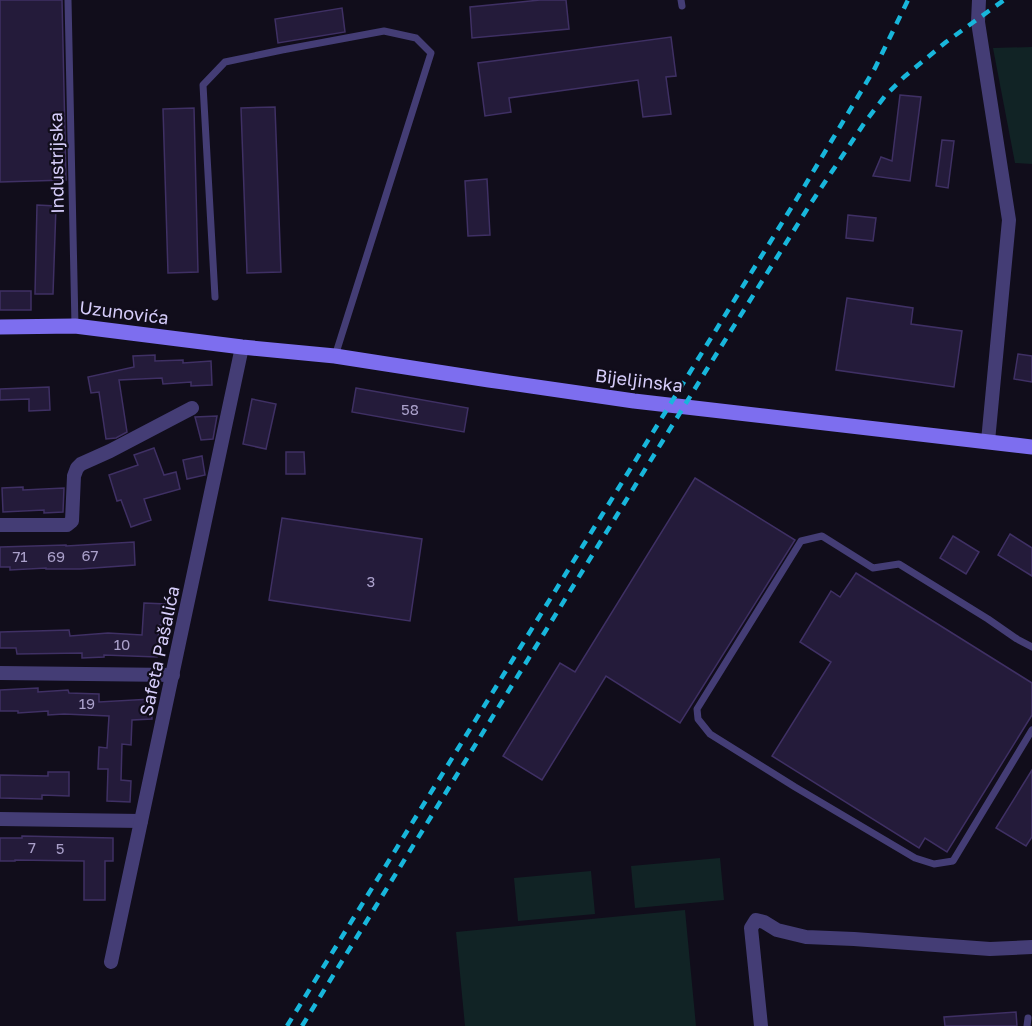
<svg xmlns="http://www.w3.org/2000/svg" width="1032" height="1026" viewBox="0 0 1032 1026" font-family="'Golos Text',sans-serif">
  <style>
    .green { fill: #112325 }
    .building { fill: #241b3a; stroke: #3f3064; stroke-width: 1.5 }
    .lines { fill: none; stroke-linecap: round; stroke-linejoin: round }
    .service { stroke: #443d75; stroke-width: 7 }
    .minor { stroke: #443d75; stroke-width: 14 }
    .secondary { stroke: #7d6eef; stroke-width: 15 }
    .rail { stroke: #18b6db; stroke-width: 4.5; stroke-dasharray: 9 8; stroke-linecap: butt }
    .labels { text-anchor: middle; stroke-width: 4.5; stroke-linejoin: round; paint-order: stroke }
    .number-label { font-size: 15px; fill: #aaa0ca }
    .street-label { font-size: 18px; fill: #d6cdfa; stroke: #110d1b }
  </style>
  <rect width="100%" height="100%" fill="#110d1b"/>
  <g class="green">
    <path d="M 1032,47 L 1032,164 L 1015,163 L 993,48 Z"/>
    <path d="M 720,858 L 724,900 L 635,908 L 631,866 Z"/>
    <path d="M 591,871 L 595,914 L 518,921 L 514,878 Z"/>
    <path d="M 685,910 L 696,1026 L 465,1026 L 456,932 Z"/>
  </g>
  <g class="building">
    <path d="M 0,0 L 62,0 L 66,180 L 0,182 Z"/>
    <path d="M 540,0 L 566,0 L 569,29 L 472,38 L 470,7 Z"/>
    <path d="M 342,8 L 345,32 L 278,43 L 275,19 Z"/>
    <path d="M 671,37 L 676,76 L 666,77 L 671,114 L 643,117 L 638,80 L 509,98 L 511,112 L 485,116 L 478,63 Z"/>
    <path d="M 900,95 L 921,97 L 910,181 L 873,176 L 881,157 L 892,161 Z"/>
    <path d="M 275,107 L 281,272 L 247,273 L 241,108 Z"/>
    <path d="M 194,108 L 198,272 L 168,273 L 163,109 Z"/>
    <path d="M 942,140 L 954,141 L 948,188 L 936,186 Z"/>
    <path d="M 487,179 L 490,235 L 468,236 L 465,181 Z"/>
    <path d="M 37,205 L 56,206 L 53,294 L 35,294 Z"/>
    <path d="M 848,215 L 876,218 L 873,241 L 846,238 Z"/>
    <rect x="0" y="291" width="31" height="19"/>
    <path d="M 847,298 L 913,308 L 911,324 L 962,331 L 954,387 L 836,370 Z"/>
    <path d="M 1018,354 L 1032,356 L 1032,382 L 1014,379 Z"/>
    <path d="M 155,355 L 155,361 L 183,360 L 183,363 L 211,361 L 212,385 L 191,386 L 191,382 L 163,384 L 162,378 L 119,380 L 127,432 L 116,438 L 106,439 L 99,392 L 91,393 L 88,377 L 134,367 L 133,356 Z"/>
    <path d="M 49,387 L 50,410 L 29,411 L 29,399 L 0,400 L 0,389 Z"/>
    <path d="M 356,388 L 468,408 L 464,432 L 352,412 Z"/>
    <path d="M 252,399 L 276,404 L 266,449 L 243,444 Z"/>
    <path d="M 217,416 L 213,439 L 201,440 L 195,417 Z"/>
    <path d="M 154,448 L 164,475 L 176,472 L 180,489 L 144,499 L 151,520 L 131,527 L 121,500 L 117,501 L 109,475 L 138,465 L 134,455 Z"/>
    <path d="M 286,452 L 304,452 L 305,474 L 286,474 Z"/>
    <path d="M 202,456 L 205,475 L 187,479 L 183,460 Z"/>
    <path d="M 695,478 L 795,540 L 680,723 L 606,676 L 542,780 L 503,756 L 560,663 L 575,672 Z"/>
    <path d="M 23,487 L 23,490 L 64,488 L 63,512 L 44,513 L 44,510 L 3,512 L 2,488 Z"/>
    <path d="M 282,518 L 422,539 L 410,621 L 269,600 Z"/>
    <path d="M 1010,534 L 1032,548 L 1032,576 L 998,555 Z"/>
    <path d="M 953,536 L 979,552 L 966,574 L 940,558 Z"/>
    <path d="M 134,542 L 135,565 L 80,569 L 46,569 L 46,568 L 10,570 L 10,567 L 0,567 L 0,547 L 66,545 L 66,546 Z"/>
    <path d="M 856,573 L 1032,683 L 1032,715 L 947,852 L 925,838 L 919,848 L 772,756 L 831,662 L 800,642 L 831,591 L 840,597 Z"/>
    <path d="M 144,603 L 167,604 L 166,625 L 159,625 L 157,657 L 104,655 L 104,657 L 82,658 L 82,653 L 17,654 L 16,648 L 0,648 L 0,632 L 69,630 L 70,636 L 108,633 L 142,635 Z"/>
    <path d="M 38,688 L 38,692 L 68,690 L 69,693 L 99,694 L 99,702 L 151,699 L 152,719 L 132,720 L 131,745 L 122,744 L 121,780 L 131,781 L 130,802 L 107,801 L 108,769 L 98,769 L 99,747 L 107,748 L 109,716 L 64,714 L 48,715 L 48,711 L 18,713 L 18,711 L 0,711 L 0,690 Z"/>
    <path d="M 1032,770 L 1032,837 L 1026,846 L 996,828 Z"/>
    <path d="M 48,772 L 69,772 L 69,796 L 42,795 L 42,799 L 0,798 L 0,775 L 48,776 Z"/>
    <path d="M 22,836 L 113,838 L 113,861 L 105,861 L 105,900 L 84,900 L 84,861 L 15,860 L 15,861 L 0,861 L 0,838 L 22,838 Z"/>
    <path d="M 1016,1012 L 1017,1026 L 945,1026 L 944,1017 Z"/>
  </g>
  <g class="lines">
    <g class="service">
      <path d="M 68,0 L 75,326"/>
      <path d="M 681,0 L 682,6"/>
      <path d="M 215,297 L 203,85 L 225,62 L 282,50 L 384,31 L 416,38 L 431,53 L 335,356"/>
      <path d="M 1032,647 L 1017,639 L 988,619 L 899,564 L 873,568 L 822,536 L 801,541 L 697,709 L 698,719 L 710,734 L 795,787 L 915,858 L 934,864 L 953,861 L 1032,730"/>
      <path d="M 1027,1026 L 1028,1018"/>
    </g>
    <g class="minor">
      <path d="M 979,0 L 978,22 L 1009,220 L 988,441"/>
      <path d="M 0,525 L 67,525 L 72,521 L 74,476 L 77,468 L 81,464 L 110,451 L 192,408"/>
      <path d="M 0,673 L 173,675"/>
      <path d="M 0,819 L 141,821"/>
      <path d="M 111,962 L 242,347"/>
      <path d="M 761,1026 L 751,928 L 756,920 L 764,922 L 777,930 L 806,937 L 854,939 L 990,949 L 1032,947"/>
    </g>
    <path class="secondary" d="M 0,327 L 75,326 L 242,347 L 335,356 L 489,380 L 634,401 L 1032,447"/>
    <g class="rail">
      <path d="M 287,1026 L 801,192 L 875,68 L 908,0"/>
      <path d="M 302,1026 L 707,369 L 811,203 L 865,122 L 885,96 L 904,77 L 946,42 L 1004,0"/>
    </g>
  </g>
  <g class="labels">
    <g class="number-label">
      <text x="410" y="415">58</text>
      <text x="90" y="561">67</text>
      <text x="20" y="562">71</text>
      <text x="56" y="562">69</text>
      <text x="371" y="587">3</text>
      <text x="122" y="650">10</text>
      <text x="87" y="709">19</text>
      <text x="32" y="853">7</text>
      <text x="60" y="854">5</text>
    </g>
    <g class="street-label">
      <text transform="translate(57 163) rotate(-91)" y="6">Industrijska</text>
      <text transform="translate(124 313) rotate(7)" y="6">Uzunovića</text>
      <text transform="translate(639 381) rotate(7)" y="6">Bijeljinska</text>
      <text transform="translate(160 651) rotate(-78)" y="6">Safeta Pašalića</text>
    </g>
  </g>
</svg>
